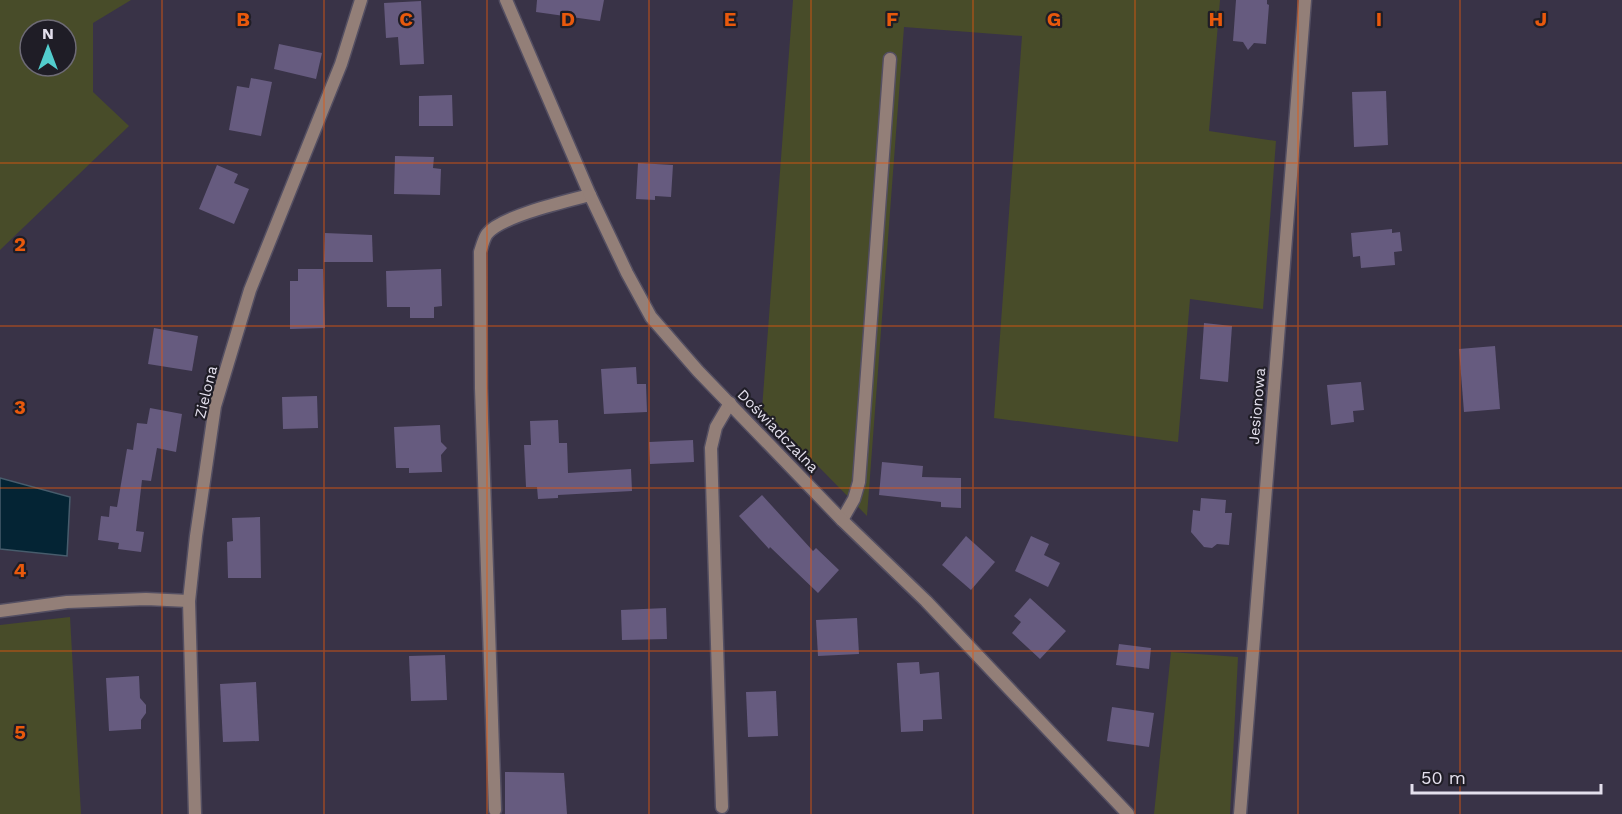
<svg xmlns="http://www.w3.org/2000/svg" width="1622" height="814" viewBox="0 0 1622 814" font-family="'Work Sans',sans-serif">
  <style>
    .green { fill: #484c29; fill-rule: evenodd }
    .water { fill: #042434; stroke: #475c6c; stroke-width: 1.5 }
    .building { fill: #665b7f }
    .lines { fill: none; stroke-linecap: round; stroke-linejoin: round }
    .service-casing { stroke: #544f62; stroke-width: 15 }
    .minor-casing { stroke: #544f62; stroke-width: 15 }
    .service { stroke: #937f78; stroke-width: 12 }
    .minor { stroke: #937f78; stroke-width: 12 }
    .grid { fill: none; stroke: #e8590c; stroke-width: 1.5; stroke-opacity: 0.55 }
    .labels { text-anchor: middle; stroke-width: 4.5; stroke-linejoin: round; paint-order: stroke }
    .street-label { font-size: 15px; fill: #e4e0ed; stroke: #1f1d26 }
    .grid-label { font-size: 20px; text-anchor: middle; font-weight: bold; fill: #e8590c; stroke: #1f1d26; stroke-width: 4.5; stroke-linejoin: round; paint-order: stroke }
  </style>
  <rect width="100%" height="100%" fill="#393347"/>
  <g class="green">
    <path d="M 0,0 L 131,0 L 93,23 L 93,92 L 129,126 L 0,250 ZM 30,30 L 66,30 L 66,66 L 30,66 Z"/>
    <path d="M 793,0 L 1220,0 L 1209,131 L 1276,141 L 1263,309 L 1190,299 L 1178,442 L 994,418 L 1022,36 L 904,27 L 867,516 L 762,409 Z"/>
    <path d="M 70,617 L 81,814 L 0,814 L 0,625 Z"/>
    <path d="M 1171,652 L 1238,657 L 1230,814 L 1154,814 Z"/>
  </g>
  <path class="water" d="M 0,478 L 70,497 L 67,556 L 0,549 Z"/>
  <g class="building">
    <path d="M 537,0 L 604,0 L 600,21 L 536,12 Z"/>
    <path d="M 1236,0 L 1267,0 L 1267,4 L 1269,5 L 1266,44 L 1254,43 L 1248,50 L 1243,42 L 1233,41 Z"/>
    <path d="M 421,1 L 424,64 L 400,65 L 398,37 L 386,38 L 384,3 Z"/>
    <path d="M 279,44 L 322,53 L 316,79 L 274,69 Z"/>
    <path d="M 251,78 L 272,82 L 261,136 L 229,130 L 237,86 L 249,88 Z"/>
    <path d="M 1386,91 L 1388,145 L 1354,147 L 1352,92 Z"/>
    <path d="M 452,95 L 453,126 L 419,126 L 419,96 Z"/>
    <path d="M 395,156 L 434,157 L 433,168 L 441,169 L 440,195 L 394,194 Z"/>
    <path d="M 638,163 L 673,165 L 671,197 L 655,196 L 655,200 L 636,199 Z"/>
    <path d="M 217,165 L 238,174 L 234,183 L 249,189 L 234,224 L 199,209 Z"/>
    <path d="M 1392,229 L 1392,233 L 1400,232 L 1402,251 L 1394,252 L 1395,265 L 1361,268 L 1360,256 L 1353,257 L 1351,233 Z"/>
    <path d="M 325,233 L 372,235 L 373,262 L 324,262 Z"/>
    <path d="M 298,269 L 323,269 L 325,328 L 290,329 L 290,281 L 298,281 Z"/>
    <path d="M 441,269 L 442,306 L 434,307 L 434,318 L 410,318 L 410,307 L 387,307 L 386,271 Z"/>
    <path d="M 1204,323 L 1232,326 L 1228,382 L 1200,379 Z"/>
    <path d="M 154,328 L 198,336 L 192,371 L 148,364 Z"/>
    <path d="M 1495,346 L 1500,409 L 1464,412 L 1459,349 Z"/>
    <path d="M 636,367 L 637,384 L 646,384 L 647,412 L 604,414 L 601,369 Z"/>
    <path d="M 1361,382 L 1364,410 L 1353,411 L 1354,422 L 1331,425 L 1327,385 Z"/>
    <path d="M 317,396 L 318,428 L 283,429 L 282,397 Z"/>
    <path d="M 150,408 L 182,414 L 176,452 L 157,448 L 151,481 L 142,480 L 136,531 L 144,532 L 141,552 L 118,549 L 119,543 L 98,540 L 101,516 L 109,517 L 110,506 L 117,507 L 127,449 L 133,450 L 137,423 L 147,424 Z"/>
    <path d="M 558,420 L 559,443 L 567,443 L 568,473 L 631,469 L 632,491 L 558,495 L 558,498 L 538,499 L 537,487 L 526,487 L 524,445 L 531,445 L 530,421 Z"/>
    <path d="M 440,425 L 441,442 L 447,448 L 441,455 L 442,472 L 409,473 L 409,468 L 396,468 L 394,427 Z"/>
    <path d="M 693,440 L 694,462 L 650,464 L 649,442 Z"/>
    <path d="M 882,462 L 923,466 L 922,477 L 961,478 L 961,508 L 941,507 L 941,502 L 879,495 Z"/>
    <path d="M 762,495 L 813,551 L 816,548 L 839,570 L 818,593 L 770,547 L 769,549 L 739,516 Z"/>
    <path d="M 1201,498 L 1226,500 L 1225,513 L 1232,513 L 1229,545 L 1217,544 L 1212,548 L 1204,547 L 1191,532 L 1193,510 L 1200,511 Z"/>
    <path d="M 260,517 L 261,578 L 228,578 L 227,542 L 233,541 L 232,518 Z"/>
    <path d="M 966,536 L 995,562 L 971,590 L 942,565 Z"/>
    <path d="M 1031,536 L 1049,544 L 1044,555 L 1060,563 L 1048,587 L 1015,571 Z"/>
    <path d="M 1030,598 L 1066,631 L 1040,659 L 1012,633 L 1021,622 L 1014,616 Z"/>
    <path d="M 666,608 L 667,639 L 622,640 L 621,610 Z"/>
    <path d="M 857,618 L 859,654 L 818,656 L 816,620 Z"/>
    <path d="M 1119,644 L 1151,648 L 1149,669 L 1116,665 Z"/>
    <path d="M 445,655 L 447,700 L 411,701 L 409,656 Z"/>
    <path d="M 919,662 L 920,674 L 939,672 L 942,719 L 923,720 L 923,731 L 901,732 L 897,663 Z"/>
    <path d="M 139,676 L 140,698 L 146,705 L 146,713 L 141,720 L 141,729 L 109,731 L 106,678 Z"/>
    <path d="M 256,682 L 259,741 L 223,742 L 220,684 Z"/>
    <path d="M 776,691 L 778,736 L 748,737 L 746,692 Z"/>
    <path d="M 1112,707 L 1154,713 L 1149,747 L 1107,741 Z"/>
    <path d="M 505,772 L 564,773 L 567,814 L 505,814 Z"/>
  </g>
  <g class="lines">
    <g class="service-casing">
      <g id="service">
        <path d="M 842,520 L 854,499 L 859,482 L 890,59"/>
        <path d="M 0,611 L 67,602 L 146,599 L 189,601"/>
        <path d="M 722,807 L 711,448 L 716,427 L 730,403"/>
        <path d="M 495,810 L 481,388 L 480,252 C 482,246 484,238 487,234 C 501,216 567,201 590,195"/>
      </g>
    </g>
    <g class="minor-casing">
      <g id="minor">
        <path d="M 506,0 L 590,195 L 627,273 L 651,317 L 698,371 L 842,520 L 926,601 L 1128,814"/>
        <path d="M 195,814 L 189,601 L 196,536 L 215,406 L 250,290 L 341,64 L 361,0"/>
        <path d="M 1240,814 L 1305,0"/>
      </g>
    </g>
    <use href="#service" class="service"/>
    <use href="#minor" class="minor"/>
  </g>
  <path class="grid" d="M 162,0 L 162,814M 324,0 L 324,814M 487,0 L 487,814M 649,0 L 649,814M 811,0 L 811,814M 973,0 L 973,814M 1135,0 L 1135,814M 1298,0 L 1298,814M 1460,0 L 1460,814M 0,163 L 1622,163M 0,326 L 1622,326M 0,488 L 1622,488M 0,651 L 1622,651"/>
  <g class="labels">
    <g class="street-label">
      <text transform="translate(206 392) rotate(-76)" y="5">Zielona</text>
      <text transform="translate(1257 406) rotate(-85)" y="5">Jesionowa</text>
      <text transform="translate(778 431) rotate(46)" y="5">Doświadczalna</text>
    </g>
  </g>
  <g class="grid-label">
    <text x="243" y="26">B</text>
    <text x="406" y="26">C</text>
    <text x="568" y="26">D</text>
    <text x="730" y="26">E</text>
    <text x="892" y="26">F</text>
    <text x="1054" y="26">G</text>
    <text x="1216" y="26">H</text>
    <text x="1379" y="26">I</text>
    <text x="1541" y="26">J</text>
    <text x="20" y="251">2</text>
    <text x="20" y="414">3</text>
    <text x="20" y="577">4</text>
    <text x="20" y="739">5</text>
  </g>
  <g transform="translate(48 48)"><circle r="28" fill="#1f1d26" stroke="#6e6b76" stroke-width="1.5"/>
  <path d="M0-4.5L10 22L0 15L-10 22Z" fill="#52cdcd"/>
  <text y="-9" font-size="16" font-weight="bold" text-anchor="middle" fill="#e4e0ed">N</text>
  </g>
  <path d="M1412 784v9h189v-9" fill="none" stroke="#e4e0ed" stroke-width="3"/>
  <text x="1421" y="784" font-size="18" fill="#e4e0ed" stroke="#1f1d26" stroke-width="4.5" paint-order="stroke">50 m</text>
</svg>
